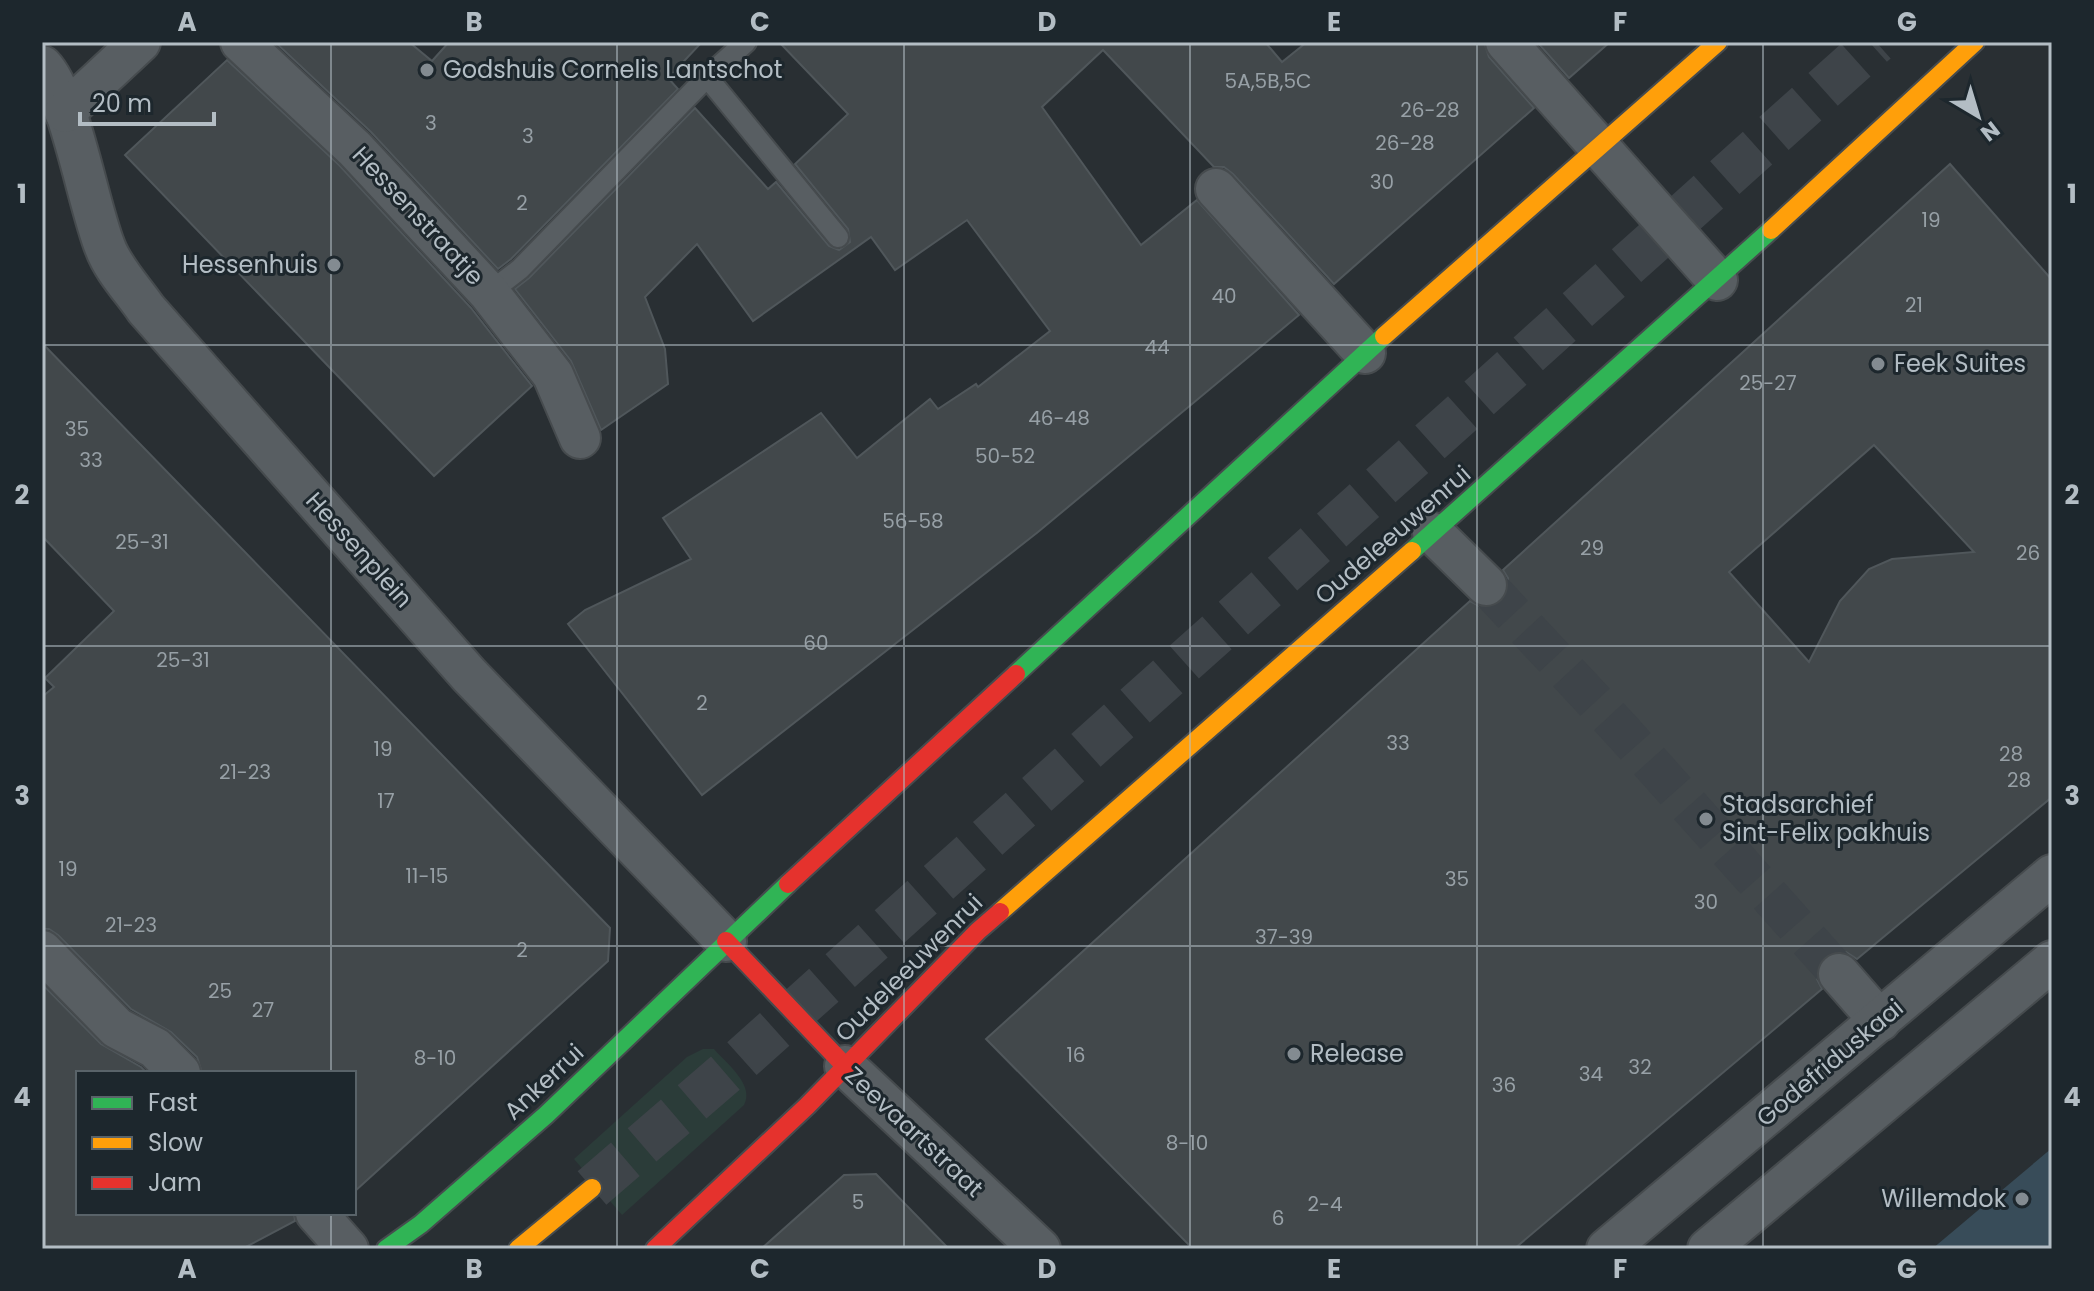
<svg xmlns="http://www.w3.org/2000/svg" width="2094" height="1291" viewBox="0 0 2094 1291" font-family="Poppins,sans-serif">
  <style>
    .green { fill: #2b3c39 }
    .water { fill: #384c59 }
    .building { fill: #42484b; stroke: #50575b; stroke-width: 2; fill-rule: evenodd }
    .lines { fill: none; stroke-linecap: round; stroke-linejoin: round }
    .street-tunnel { stroke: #3e4449; stroke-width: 40; stroke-dasharray: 40 20; stroke-linecap: butt }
    .secondary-tunnel { stroke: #3e4449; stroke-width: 44; stroke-dasharray: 44 22; stroke-linecap: butt }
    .lane-casing { stroke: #464b4e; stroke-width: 24 }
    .street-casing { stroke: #464b4e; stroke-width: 44 }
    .fast-casing { stroke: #464b4e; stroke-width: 22 }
    .slow-casing { stroke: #464b4e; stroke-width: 22 }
    .jam-casing { stroke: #464b4e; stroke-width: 22 }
    .lane { stroke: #585e62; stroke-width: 20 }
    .street { stroke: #585e62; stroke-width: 40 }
    .fast { stroke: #30b455; stroke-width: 18 }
    .slow { stroke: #ff9f0a; stroke-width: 18 }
    .jam { stroke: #e5322d; stroke-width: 18 }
    .grid { fill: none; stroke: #b3bdc4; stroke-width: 2; stroke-opacity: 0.55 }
    .poi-dot { fill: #838b91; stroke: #1d272d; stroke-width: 3 }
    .labels { text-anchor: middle; stroke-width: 6; stroke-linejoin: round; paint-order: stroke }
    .number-label { font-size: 20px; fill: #97a0a6 }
    .poi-label { font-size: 24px; fill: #b3bdc4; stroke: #1d272d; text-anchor: start }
    .street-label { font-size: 24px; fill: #b3bdc4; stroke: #1d272d }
    .neatline { fill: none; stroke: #b3bdc4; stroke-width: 3 }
    .grid-label { font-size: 26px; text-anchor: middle; font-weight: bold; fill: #b3bdc4 }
  </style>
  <rect width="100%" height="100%" fill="#292f33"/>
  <path class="green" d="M 703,1049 L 714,1049 C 727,1064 755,1085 744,1105 L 622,1215 L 574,1159 L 687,1057 Z"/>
  <path class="water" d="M 2052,1148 L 2052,1249 L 1932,1249 Z"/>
  <g class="building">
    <path d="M 275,42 L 409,42 L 432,61 L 449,42 L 702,42 L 668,78 L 678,89 L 511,259 L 498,269 L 371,132 Z"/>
    <path d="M 779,42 L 1265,42 L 1282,62 L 1307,42 L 1484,42 L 1489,57 L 1534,108 L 1334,284 L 1233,174 L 1224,167 L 1214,167 L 1103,50 L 1042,107 L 1141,245 L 1197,200 L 1299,315 L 1038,532 L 702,795 L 568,624 L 585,610 L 691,559 L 663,518 L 821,413 L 857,458 L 930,399 L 938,409 L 976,384 L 978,387 L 1050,331 L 967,220 L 895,270 L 871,237 L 753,321 L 697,244 L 645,297 L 665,349 L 668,384 L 601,430 L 571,361 L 515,289 L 529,278 L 695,108 L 768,189 L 776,182 L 829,246 L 839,250 L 850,242 L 848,229 L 795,164 L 848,114 Z"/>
    <path d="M 1537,42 L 1610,42 L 1569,78 Z"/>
    <path d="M 227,60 L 339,165 L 471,308 L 532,386 L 434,476 L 125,155 Z"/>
    <path d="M 1950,164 L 2052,280 L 2052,797 L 1857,959 L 1846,952 L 1834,952 L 1825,956 L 1817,967 L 1817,979 L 1822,989 L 1514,1249 L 1193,1249 L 986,1039 L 1470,601 L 1481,607 L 1493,607 L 1502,602 L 1508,590 L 1508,578 L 1503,570 ZM 1874,445 L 1974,552 L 1892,559 L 1869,569 L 1840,601 L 1809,662 L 1729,572 Z"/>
    <path d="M 42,343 L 610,928 L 608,961 L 354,1192 L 354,1073 L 202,1073 L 197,1057 L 171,1032 L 131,1009 L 58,935 L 49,929 L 42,929 L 42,697 L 54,687 L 45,678 L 114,611 L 42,536 Z"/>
    <path d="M 42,984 L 101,1044 L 141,1067 L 147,1073 L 78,1073 L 78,1213 L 294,1213 L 295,1221 L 242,1249 L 42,1249 Z"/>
    <path d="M 876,1174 L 949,1249 L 761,1249 L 844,1175 Z"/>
  </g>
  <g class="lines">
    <path class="street-tunnel" d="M 1486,585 L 1623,732 L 1839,974"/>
    <path class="secondary-tunnel" d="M 592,1188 L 736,1064 L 1876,42"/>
    <g class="lane-casing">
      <g id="lane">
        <path d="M 707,77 L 746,42"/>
        <path d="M 489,293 L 520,269 L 707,77 L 838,237"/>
      </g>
    </g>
    <g class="street-casing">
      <g id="street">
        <path d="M 241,42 L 355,149 L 489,293 L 553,375 L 580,438"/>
        <path d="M 1506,42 L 1717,280"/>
        <path d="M 42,66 C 70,94 88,205 105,247 C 113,269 133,290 146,309 L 469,675 L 726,941"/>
        <path d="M 65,112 L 140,42"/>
        <path d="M 1216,189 L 1365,353"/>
        <path d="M 1433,533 L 1486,585"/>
        <path d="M 42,951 L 117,1028 L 155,1048 L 180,1073"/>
        <path d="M 1839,974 L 1880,1021"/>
        <path d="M 845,1066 L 1040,1249"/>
        <path d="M 316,1213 L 348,1249"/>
        <path d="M 1607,1249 L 2052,875"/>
        <path d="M 1708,1249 L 2052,961"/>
      </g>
    </g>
    <g class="fast-casing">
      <g id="fast">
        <path d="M 1412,551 L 1771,230"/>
        <path d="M 1016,674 L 1384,336"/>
        <path d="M 386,1249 L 421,1224 L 546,1115 L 788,884"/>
      </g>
    </g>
    <g class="slow-casing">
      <g id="slow">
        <path d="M 1771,230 L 1975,42"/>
        <path d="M 1384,336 L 1718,42"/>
        <path d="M 1000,912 L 1412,551"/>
        <path d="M 518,1249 L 592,1188"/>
      </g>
    </g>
    <g class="jam-casing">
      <g id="jam">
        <path d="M 788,884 L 1016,674"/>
        <path d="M 726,941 L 845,1066"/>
        <path d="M 655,1249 L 807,1106 L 978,931 L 1000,912"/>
      </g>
    </g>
    <use href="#lane" class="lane"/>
    <use href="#street" class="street"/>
    <use href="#fast" class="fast"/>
    <use href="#slow" class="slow"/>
    <use href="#jam" class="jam"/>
  </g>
  <path class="grid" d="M 331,42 L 331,1073M 617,42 L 617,1249M 904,42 L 904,1249M 1190,42 L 1190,1249M 1477,42 L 1477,1249M 1763,42 L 1763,1249M 42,345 L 2052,345M 42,646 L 2052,646M 42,946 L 2052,946M 331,1213 L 331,1249"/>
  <g class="poi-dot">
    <circle cx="427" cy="70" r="8"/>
    <circle cx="334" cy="265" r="8"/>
    <circle cx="1878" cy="364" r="8"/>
    <circle cx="1706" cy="819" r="8"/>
    <circle cx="1294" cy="1054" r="8"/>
    <circle cx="2022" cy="1199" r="8"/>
  </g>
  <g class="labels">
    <g class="number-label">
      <text x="1268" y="88">5A,5B,5C</text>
      <text x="1430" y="117">26-28</text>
      <text x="431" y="130">3</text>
      <text x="528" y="143">3</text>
      <text x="1405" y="150">26-28</text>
      <text x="1382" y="189">30</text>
      <text x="522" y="210">2</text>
      <text x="1931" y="227">19</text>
      <text x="1224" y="303">40</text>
      <text x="1914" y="312">21</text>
      <text x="1157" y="354">44</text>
      <text x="1768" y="390">25-27</text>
      <text x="1059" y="425">46-48</text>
      <text x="77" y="436">35</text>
      <text x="1005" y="463">50-52</text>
      <text x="91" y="467">33</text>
      <text x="913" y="528">56-58</text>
      <text x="142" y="549">25-31</text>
      <text x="1592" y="555">29</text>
      <text x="2028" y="560">26</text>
      <text x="816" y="650">60</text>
      <text x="183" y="667">25-31</text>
      <text x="702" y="710">2</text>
      <text x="1398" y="750">33</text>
      <text x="383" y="756">19</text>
      <text x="2011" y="761">28</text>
      <text x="245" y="779">21-23</text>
      <text x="2019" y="787">28</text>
      <text x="386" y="808">17</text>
      <text x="68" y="876">19</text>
      <text x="427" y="883">11-15</text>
      <text x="1457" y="886">35</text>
      <text x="1706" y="909">30</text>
      <text x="131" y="932">21-23</text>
      <text x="1284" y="944">37-39</text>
      <text x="522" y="957">2</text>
      <text x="220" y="998">25</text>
      <text x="263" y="1017">27</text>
      <text x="1076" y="1062">16</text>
      <text x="435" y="1065">8-10</text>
      <text x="1640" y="1074">32</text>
      <text x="1591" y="1081">34</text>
      <text x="1504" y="1092">36</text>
      <text x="1187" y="1150">8-10</text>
      <text x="858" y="1209">5</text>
      <text x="1325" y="1211">2-4</text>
      <text x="1278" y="1225">6</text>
    </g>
    <g class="poi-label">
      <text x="443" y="78">Godshuis Cornelis Lantschot</text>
      <text x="318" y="273" text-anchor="end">Hessenhuis</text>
      <text x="1894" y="372">Feek Suites</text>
      <text x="1722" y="813">Stadsarchief<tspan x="1722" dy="28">Sint-Felix pakhuis</tspan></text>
      <text x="1310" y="1062">Release</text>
      <text x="2006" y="1207" text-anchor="end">Willemdok</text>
    </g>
    <g class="street-label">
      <text transform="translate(418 216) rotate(47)" y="8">Hessenstraatje</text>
      <text transform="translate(1393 535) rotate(-41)" y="8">Oudeleeuwenrui</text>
      <text transform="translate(359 550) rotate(48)" y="8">Hessenplein</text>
      <text transform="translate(909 968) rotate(-45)" y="8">Oudeleeuwenrui</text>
      <text transform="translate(1830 1063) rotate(-40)" y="8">Godefriduskaai</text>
      <text transform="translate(544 1082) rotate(-43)" y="8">Ankerrui</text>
      <text transform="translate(914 1132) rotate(43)" y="8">Zeevaartstraat</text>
    </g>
  </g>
  <rect width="2094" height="1291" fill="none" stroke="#1d272d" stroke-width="88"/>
  <rect x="76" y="1071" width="280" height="144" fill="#1d272d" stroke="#596369" stroke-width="2"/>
  <rect x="92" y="1097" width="40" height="12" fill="#30b455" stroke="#596369" stroke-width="2"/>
  <text x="148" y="1111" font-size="24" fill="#b3bdc4">Fast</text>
  <rect x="92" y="1137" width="40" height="12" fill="#ff9f0a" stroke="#596369" stroke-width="2"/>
  <text x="148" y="1151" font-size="24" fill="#b3bdc4">Slow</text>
  <rect x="92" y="1177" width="40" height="12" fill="#e5322d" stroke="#596369" stroke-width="2"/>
  <text x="148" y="1191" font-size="24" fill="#b3bdc4">Jam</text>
  <g transform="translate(1978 116) rotate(142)" stroke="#1d272d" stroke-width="6" paint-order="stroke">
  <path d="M0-6L14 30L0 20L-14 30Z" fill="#b3bdc4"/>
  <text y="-12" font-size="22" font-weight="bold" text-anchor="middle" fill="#b3bdc4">N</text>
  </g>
  <path d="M80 112v12h134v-12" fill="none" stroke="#b3bdc4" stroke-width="4"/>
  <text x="92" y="112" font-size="24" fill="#b3bdc4" stroke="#1d272d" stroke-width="6" paint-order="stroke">20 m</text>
  <rect x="44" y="44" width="2006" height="1203" class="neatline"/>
  <g class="grid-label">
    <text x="187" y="31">A</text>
    <text x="474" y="31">B</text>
    <text x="760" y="31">C</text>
    <text x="1047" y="31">D</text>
    <text x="1334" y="31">E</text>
    <text x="1620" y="31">F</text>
    <text x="1907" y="31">G</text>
    <text x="22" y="203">1</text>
    <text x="2072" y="203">1</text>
    <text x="22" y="504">2</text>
    <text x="2072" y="504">2</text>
    <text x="22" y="805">3</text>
    <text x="2072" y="805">3</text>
    <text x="22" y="1106">4</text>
    <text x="2072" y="1106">4</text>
    <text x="187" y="1278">A</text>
    <text x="474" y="1278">B</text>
    <text x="760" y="1278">C</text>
    <text x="1047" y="1278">D</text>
    <text x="1334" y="1278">E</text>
    <text x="1620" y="1278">F</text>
    <text x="1907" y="1278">G</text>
  </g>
</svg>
